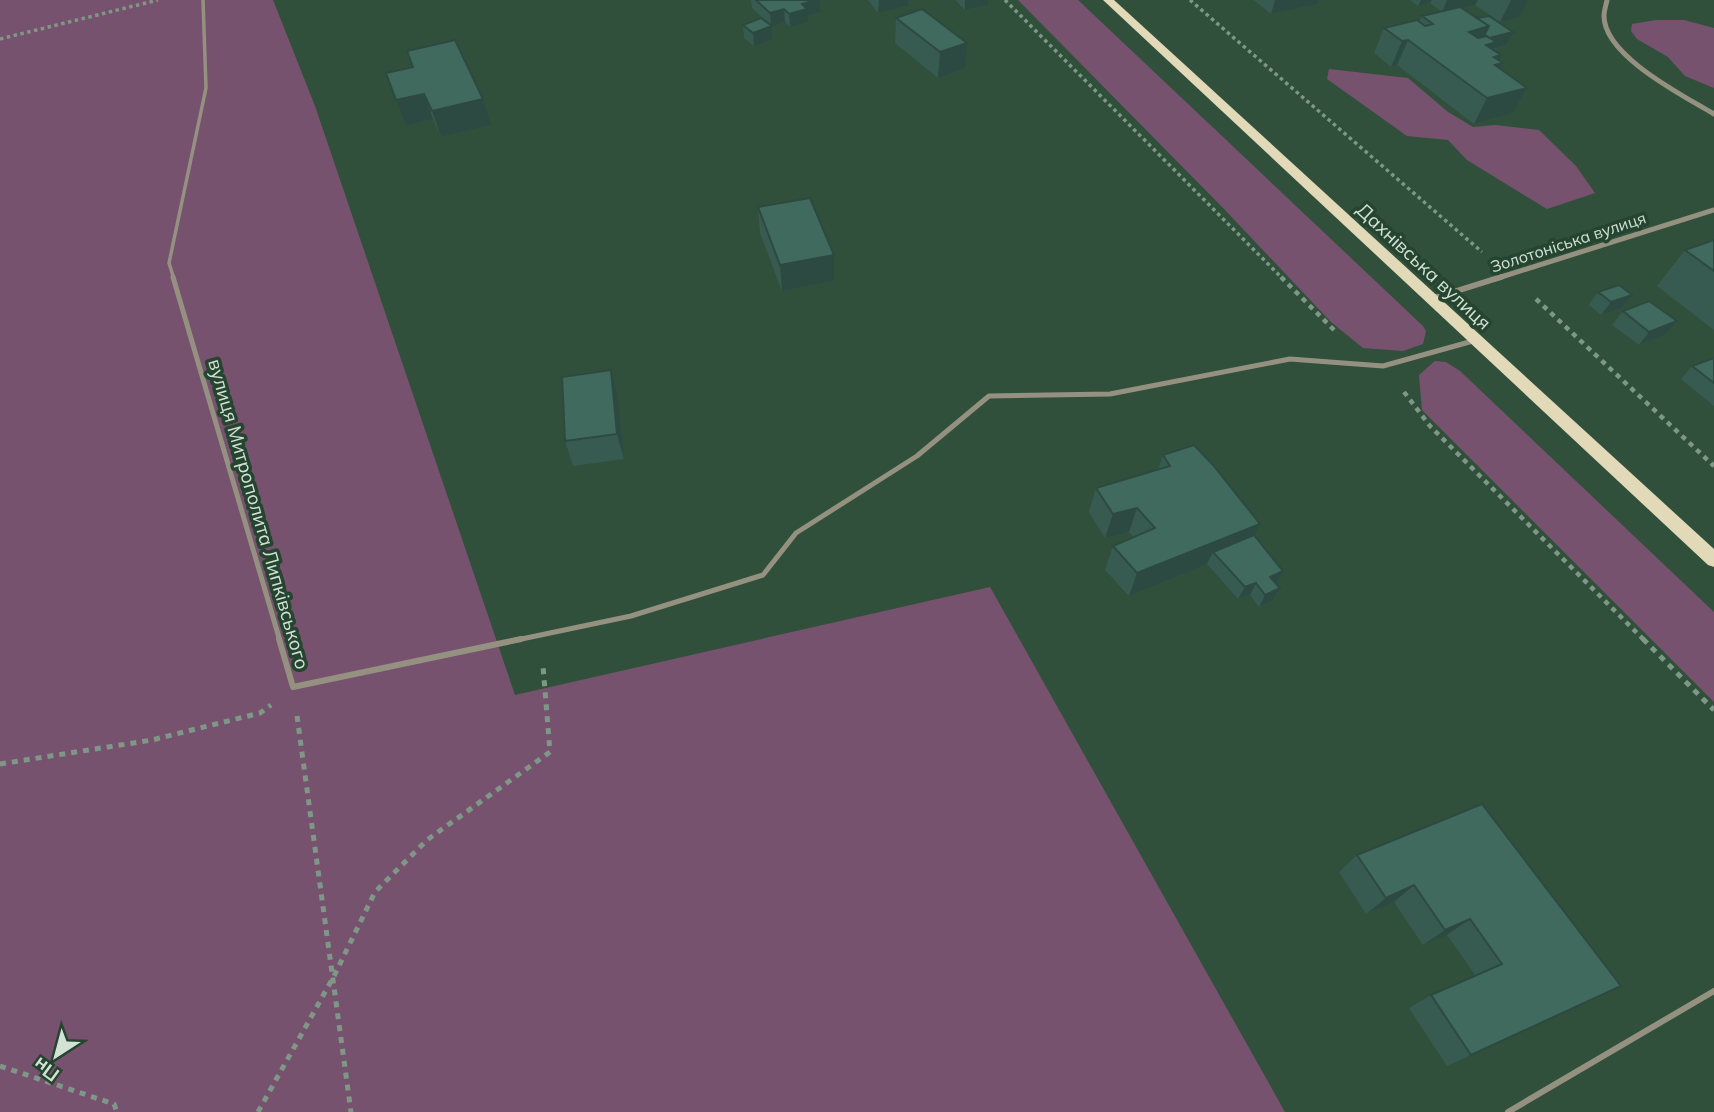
<svg xmlns="http://www.w3.org/2000/svg" width="1714" height="1112" viewBox="0 0 1714 1112" font-family="Mulish,sans-serif">
  <style>
    .green { fill: #77526f }
    .lines { fill: none; stroke-linecap: round; stroke-linejoin: round }
    .path-far2 { stroke: #7f9786; stroke-width: 3.5; stroke-dasharray: 3.5 3.5; stroke-linecap: butt }
    .path-far1 { stroke: #7f9786; stroke-width: 4.5; stroke-dasharray: 5 5; stroke-linecap: butt }
    .path { stroke: #7f9786; stroke-width: 5; stroke-dasharray: 6 6; stroke-linecap: butt }
    .lane-far2 { stroke: #959181; stroke-width: 3.5 }
    .lane-far1 { stroke: #959181; stroke-width: 5 }
    .lane { stroke: #959181; stroke-width: 6 }
    .street-far1 { stroke: #959181; stroke-width: 5 }
    .street { stroke: #959181; stroke-width: 6 }
    .primary { fill: #e2d9b8; fill-rule: evenodd }
    .wall { fill: #375b51 }
    .shaded-wall { fill: #2d4a42 }
    .building { fill: #406a5e; stroke: #2d4a42; stroke-width: 2 }
    .labels { text-anchor: middle; stroke-width: 7; stroke-linejoin: round; paint-order: stroke }
    .far-street-label { font-size: 16px; fill: #d2e3d6; stroke: #264530 }
    .street-label { font-size: 19px; fill: #d2e3d6; stroke: #264530 }
  </style>
  <rect width="100%" height="100%" fill="#31503b"/>
  <g class="green">
    <path d="M 0,0 L 273,0 L 315,106 L 515,695 L 990,587 L 1285,1112 L 0,1112 Z"/>
    <path d="M 1018,0 L 1078,0 L 1423,326 L 1426,331 L 1423,344 L 1403,351 L 1363,348 L 1331,322 L 1225,210 Z"/>
    <path d="M 1656,20 L 1684,20 L 1714,28 L 1714,88 L 1685,76 L 1668,57 L 1637,39 L 1631,31 L 1632,24 Z"/>
    <path d="M 1329,69 L 1408,78 L 1448,112 L 1473,127 L 1495,125 L 1539,130 L 1576,166 L 1595,193 L 1547,209 L 1467,160 L 1448,140 L 1407,136 L 1327,79 Z"/>
    <path d="M 1435,361 L 1446,362 L 1460,371 L 1714,612 L 1714,702 L 1422,410 L 1419,375 Z"/>
  </g>
  <g class="lines">
    <g class="path-far2">
      <path d="M 1005,0 L 1283,279"/>
      <path d="M 1190,0 L 1482,252"/>
      <path d="M 0,39 L 158,0"/>
    </g>
    <g class="path-far1">
      <path d="M 1281,277 L 1335,331"/>
      <path d="M 1536,299 L 1714,466"/>
      <path d="M 1404,392 L 1430,426 L 1645,641"/>
    </g>
    <g class="path">
      <path d="M 1643,639 L 1714,710"/>
      <path d="M 297,716 L 351,1112"/>
      <path d="M 0,764 L 152,740 L 260,713 L 271,705"/>
      <path d="M 0,1066 L 114,1104 L 117,1112"/>
      <path d="M 258,1112 L 334,976 L 375,892 L 427,840 L 550,752 L 543,666"/>
    </g>
    <path class="lane-far2" d="M 174,279 L 169,263 L 206,88 L 203,0"/>
    <g class="lane-far1">
      <path d="M 173,277 L 280,641"/>
      <path d="M 512,641 L 631,616 L 763,575 L 796,533 L 917,456 L 989,396 L 1110,394 L 1290,359 L 1383,366 L 1473,341"/>
    </g>
    <g class="lane">
      <path d="M 279,639 L 293,687 L 521,639"/>
      <path d="M 1508,1112 L 1714,991"/>
    </g>
    <g class="street-far1">
      <path d="M 1607,0 C 1606,5 1604,11 1604,16 C 1604,56 1684,96 1714,114"/>
      <path d="M 1495,279 L 1714,210"/>
    </g>
    <path class="street" d="M 1431,299 L 1501,277"/>
    <path class="primary" d="M 1103,0 L 1114,0 L 1714,549 L 1714,567 L 1708,565 Z"/>
  </g>
  <g class="wall">
    <path d="M 751,0 L 820,0 L 821,12 L 808,16 L 808,22 L 790,27 L 785,22 L 772,26 L 772,40 L 754,46 L 744,38 L 743,25 L 768,23 L 752,8 Z"/>
    <path d="M 868,0 L 914,0 L 908,1 L 908,6 L 878,13 Z"/>
    <path d="M 955,0 L 988,0 L 988,5 L 965,10 Z"/>
    <path d="M 1254,0 L 1319,0 L 1318,4 L 1271,14 Z"/>
    <path d="M 1410,0 L 1528,0 L 1520,17 L 1500,22 L 1475,5 L 1461,8 L 1477,18 L 1513,32 L 1506,45 L 1493,50 L 1501,55 L 1498,60 L 1500,69 L 1527,88 L 1513,113 L 1474,124 L 1397,65 L 1391,67 L 1374,53 L 1384,28 L 1419,22 L 1422,16 L 1441,11 L 1430,3 L 1418,6 Z"/>
    <path d="M 896,18 L 965,68 L 938,78 L 895,43 Z"/>
    <path d="M 407,51 L 491,125 L 441,137 L 433,119 L 406,126 L 386,73 L 412,68 Z"/>
    <path d="M 758,207 L 834,281 L 782,291 L 760,233 Z"/>
    <path d="M 1714,240 L 1714,330 L 1657,286 L 1685,250 Z"/>
    <path d="M 1598,292 L 1632,295 L 1622,308 L 1601,315 L 1589,305 Z"/>
    <path d="M 1623,311 L 1677,321 L 1666,334 L 1639,345 L 1612,325 Z"/>
    <path d="M 1714,358 L 1714,406 L 1681,379 L 1692,366 Z"/>
    <path d="M 611,370 L 618,395 L 624,459 L 573,466 L 565,441 Z"/>
    <path d="M 1163,455 L 1260,524 L 1254,535 L 1277,583 L 1276,583 L 1280,588 L 1273,600 L 1259,607 L 1250,595 L 1238,599 L 1207,564 L 1129,596 L 1105,570 L 1113,546 L 1133,537 L 1129,532 L 1105,538 L 1089,512 L 1096,488 L 1158,470 Z"/>
    <path d="M 1357,855 L 1621,986 L 1447,1066 L 1409,1008 L 1431,995 L 1476,976 L 1447,935 L 1423,945 L 1394,902 L 1366,914 L 1339,872 Z"/>
  </g>
  <g class="shaded-wall">
    <path d="M 816,0 L 820,0 L 821,12 L 808,16 L 808,22 L 790,27 L 789,14 L 802,4 Z"/>
    <path d="M 879,0 L 914,0 L 908,1 L 908,6 L 878,13 Z"/>
    <path d="M 965,0 L 988,0 L 988,5 L 965,10 Z"/>
    <path d="M 1275,0 L 1319,0 L 1318,4 L 1271,14 Z"/>
    <path d="M 1421,0 L 1432,0 L 1430,3 L 1418,6 Z"/>
    <path d="M 1447,0 L 1478,0 L 1475,5 L 1442,12 Z"/>
    <path d="M 1511,0 L 1528,0 L 1520,17 L 1500,22 Z"/>
    <path d="M 784,9 L 785,22 L 771,27 L 770,13 Z"/>
    <path d="M 772,26 L 772,40 L 754,46 L 753,33 Z"/>
    <path d="M 1489,26 L 1477,52 L 1469,32 Z"/>
    <path d="M 1513,32 L 1506,45 L 1493,49 L 1484,68 L 1485,39 Z"/>
    <path d="M 1408,40 L 1397,65 L 1391,67 L 1402,41 Z"/>
    <path d="M 967,43 L 965,68 L 938,78 L 940,52 Z"/>
    <path d="M 1501,55 L 1496,65 L 1503,63 L 1490,89 L 1494,57 Z"/>
    <path d="M 1527,88 L 1513,113 L 1474,124 L 1487,98 Z"/>
    <path d="M 424,94 L 433,119 L 406,126 L 396,100 Z"/>
    <path d="M 483,99 L 491,125 L 441,137 L 432,111 Z"/>
    <path d="M 834,255 L 834,281 L 782,291 L 780,265 Z"/>
    <path d="M 1632,295 L 1622,308 L 1601,315 L 1611,302 Z"/>
    <path d="M 1677,321 L 1666,334 L 1639,345 L 1649,332 Z"/>
    <path d="M 611,370 L 618,395 L 624,459 L 617,434 Z"/>
    <path d="M 1137,508 L 1129,532 L 1105,538 L 1113,514 Z"/>
    <path d="M 1260,524 L 1248,548 L 1213,552 L 1207,564 L 1129,596 L 1137,573 Z"/>
    <path d="M 1283,571 L 1277,583 L 1263,589 L 1270,577 Z"/>
    <path d="M 1256,583 L 1250,595 L 1238,599 L 1245,587 Z"/>
    <path d="M 1280,588 L 1273,600 L 1259,607 L 1265,595 Z"/>
    <path d="M 1414,885 L 1394,902 L 1366,914 L 1386,898 Z"/>
    <path d="M 1470,919 L 1447,935 L 1423,945 L 1445,930 Z"/>
  </g>
  <g class="building">
    <path d="M 756,0 L 816,0 L 802,4 L 807,9 L 789,14 L 784,9 L 770,13 Z"/>
    <path d="M 1460,7 L 1489,26 L 1469,32 L 1478,38 L 1487,36 L 1496,42 L 1486,45 L 1501,55 L 1494,57 L 1503,63 L 1495,65 L 1527,88 L 1487,98 L 1408,40 L 1402,41 L 1384,28 L 1417,20 L 1425,26 L 1433,24 L 1422,16 Z"/>
    <path d="M 922,9 L 967,43 L 940,52 L 896,18 Z"/>
    <path d="M 1489,16 L 1513,32 L 1489,38 L 1487,36 L 1484,36 L 1489,26 L 1477,18 Z"/>
    <path d="M 761,18 L 772,26 L 753,33 L 743,25 Z"/>
    <path d="M 455,40 L 483,99 L 432,111 L 424,94 L 396,100 L 386,73 L 413,67 L 407,51 Z"/>
    <path d="M 810,198 L 834,255 L 780,265 L 758,207 Z"/>
    <path d="M 1714,240 L 1714,271 L 1685,250 Z"/>
    <path d="M 1619,285 L 1632,295 L 1611,302 L 1598,292 Z"/>
    <path d="M 1649,301 L 1677,321 L 1649,332 L 1623,311 Z"/>
    <path d="M 1714,358 L 1714,383 L 1692,366 Z"/>
    <path d="M 611,370 L 617,434 L 565,441 L 562,377 Z"/>
    <path d="M 1194,445 L 1213,465 L 1260,524 L 1137,573 L 1113,546 L 1155,528 L 1137,508 L 1113,514 L 1096,488 L 1170,466 L 1163,455 Z"/>
    <path d="M 1254,535 L 1283,571 L 1270,577 L 1280,588 L 1265,595 L 1256,583 L 1245,587 L 1213,552 Z"/>
    <path d="M 1482,804 L 1621,986 L 1471,1055 L 1431,995 L 1502,964 L 1470,919 L 1445,930 L 1414,885 L 1386,898 L 1357,855 Z"/>
  </g>
  <g class="labels">
    <g class="far-street-label">
      <text transform="translate(1568 242) rotate(-18)" y="6">Золотоніська вулиця</text>
    </g>
    <g class="street-label">
      <text transform="translate(1424 266) rotate(43)" y="7">Дахнівська вулиця</text>
      <text transform="translate(259 514) rotate(74)" y="7">вулиця Митрополита Липківського</text>
    </g>
  </g>
  <g transform="translate(56 1056) rotate(216)" stroke="#264530" stroke-width="5" paint-order="stroke">
  <path d="M0-5L12 26L0 18L-12 26Z" fill="#d2e3d6"/>
  <text y="-10" font-size="19" font-weight="bold" text-anchor="middle" fill="#d2e3d6">Пн</text>
  </g>
</svg>
